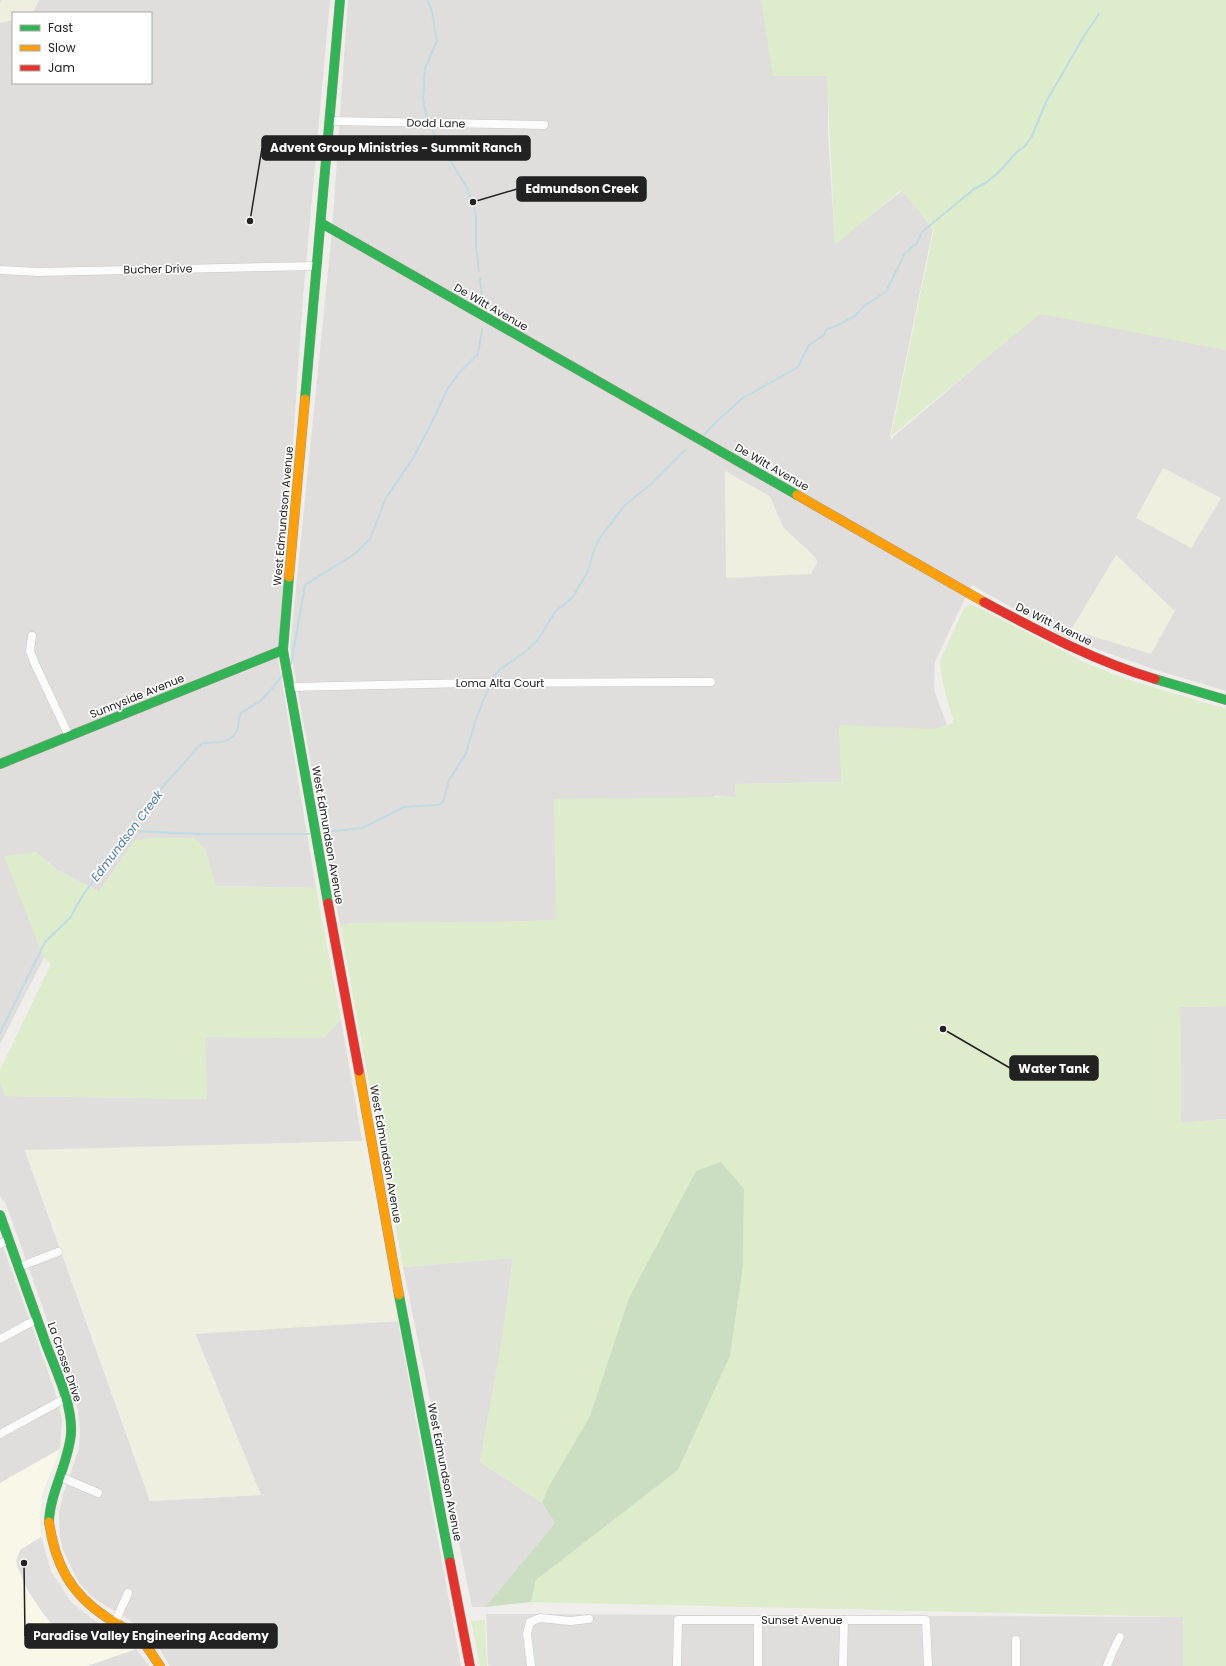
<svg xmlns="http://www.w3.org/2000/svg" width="1226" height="1666" viewBox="0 0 1226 1666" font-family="Poppins,sans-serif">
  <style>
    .residential { fill: #dfdedc; fill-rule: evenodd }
    .education { fill: #f8f7e8 }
    .farmland { fill: #efefdf }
    .grass { fill: #ddeccb }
    .forest { fill: #cbdec1 }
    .parking { fill: #e0dfde }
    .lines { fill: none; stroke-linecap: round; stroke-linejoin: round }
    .stream { stroke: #bfdbe3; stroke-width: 2 }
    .street-casing { stroke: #c9c8c7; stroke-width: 9 }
    .fast-casing { stroke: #999a82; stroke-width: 10 }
    .slow-casing { stroke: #999a82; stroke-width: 10 }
    .jam-casing { stroke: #999a82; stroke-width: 10 }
    .street { stroke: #fdfcfc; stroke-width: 8 }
    .fast { stroke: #30b455; stroke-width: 9 }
    .slow { stroke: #ff9f0a; stroke-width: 9 }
    .jam { stroke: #e5322d; stroke-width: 9 }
    .labels { text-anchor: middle; stroke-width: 3.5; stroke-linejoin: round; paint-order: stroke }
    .street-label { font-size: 11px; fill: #222; stroke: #fff }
    .water-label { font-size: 12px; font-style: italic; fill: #4a7aab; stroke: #fff }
    .leader { fill: none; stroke: #222; stroke-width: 1.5 }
    .callout-dot { fill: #222; stroke: #fff; stroke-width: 1.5 }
    .callout { fill: #222; stroke: #222; stroke-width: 1.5 }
    .callout-label { font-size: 12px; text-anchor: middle; font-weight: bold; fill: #fff }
  </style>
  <rect width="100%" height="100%" fill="#f0eeeb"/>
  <g class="residential">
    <path d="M 0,0 L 330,0 L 303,298 L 278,658 L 316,888 L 215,886 L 205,849 L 135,840 L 99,892 L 56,869 L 36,852 L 20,896 L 44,958 L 0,1044 ZM 13,13 L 151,13 L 151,83 L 13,83 Z"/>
    <path d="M 348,0 L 763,0 L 828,76 L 828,136 L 835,243 L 903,190 L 933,229 L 890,436 L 892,440 L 893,437 L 1039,313 L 1226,350 L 1226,691 L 1153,669 L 1066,638 L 972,585 L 955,619 L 935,662 L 934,690 L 947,725 L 934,729 L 841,782 L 735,784 L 736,797 L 714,796 L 556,920 L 502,922 L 352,923 L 340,925 L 290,648 L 332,231 Z"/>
    <path d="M 1226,1006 L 1226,1119 L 1181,1123 L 1180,1007 Z"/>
    <path d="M 341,1019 L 362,1141 L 25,1151 L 150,1501 L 261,1495 L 195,1333 L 398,1321 L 461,1666 L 170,1666 L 155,1641 L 137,1625 L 95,1599 L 79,1583 L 63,1550 L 60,1536 L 59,1514 L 63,1494 L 79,1449 L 80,1430 L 78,1410 L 59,1353 L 6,1204 L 0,1196 L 0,1081 L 6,1096 L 206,1099 L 204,1037 L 323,1038 Z"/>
    <path d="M 0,1238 L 55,1391 L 62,1420 L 60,1449 L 0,1483 Z"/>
    <path d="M 513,1258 L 502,1340 L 480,1462 L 542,1503 L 555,1523 L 485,1607 L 472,1607 L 403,1267 Z"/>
    <path d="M 486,1614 L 1183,1617 L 1183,1666 L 494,1666 L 488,1665 Z"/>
    <path d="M 136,1649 L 149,1666 L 87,1666 Z"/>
  </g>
  <path class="education" d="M 60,1449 L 43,1492 L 41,1502 L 40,1520 L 41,1537 L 45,1555 L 51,1571 L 71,1602 L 81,1611 L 127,1641 L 136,1649 L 87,1666 L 0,1666 L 0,1483 Z"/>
  <g class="farmland">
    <path d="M 2,0 L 39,0 L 33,13 L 13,13 L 13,20 L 0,23 L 0,4 Z"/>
    <path d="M 1163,468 L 1221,498 L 1191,548 L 1136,518 Z"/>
    <path d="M 725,471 L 770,496 L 783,527 L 816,558 L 817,563 L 811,574 L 726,578 Z"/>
    <path d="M 1116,555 L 1175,611 L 1151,654 L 1071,630 Z"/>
    <path d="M 362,1141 L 398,1321 L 195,1334 L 261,1495 L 150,1501 L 91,1330 L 25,1150 Z"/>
  </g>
  <g class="grass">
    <path d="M 761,0 L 1226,0 L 1226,350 L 1040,314 L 891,436 L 934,229 L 901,190 L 835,245 L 827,76 L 773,76 Z"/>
    <path d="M 971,604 L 1088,664 L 1129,680 L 1226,709 L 1226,1006 L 1180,1007 L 1181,1123 L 1226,1119 L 1226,1666 L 1183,1666 L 1183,1617 L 531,1602 L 536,1580 L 678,1470 L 730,1356 L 743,1266 L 744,1189 L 629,1298 L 590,1416 L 549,1486 L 542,1503 L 480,1462 L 502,1340 L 513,1258 L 403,1267 L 340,925 L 352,923 L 502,922 L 556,920 L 554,799 L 736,797 L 735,784 L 841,782 L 839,725 L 934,729 L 954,723 L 942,680 L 940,661 L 964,608 Z"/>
    <path d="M 150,838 L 193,838 L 205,849 L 216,886 L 316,888 L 341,1019 L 323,1038 L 205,1037 L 207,1099 L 5,1096 L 0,1081 L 0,1070 L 51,964 L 44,958 L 41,951 L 4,856 L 36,852 L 56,869 L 99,892 L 135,840 Z"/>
    <path d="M 485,1620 L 487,1666 L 480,1666 L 471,1621 Z"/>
  </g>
  <path class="forest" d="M 721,1162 L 744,1189 L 743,1266 L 730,1356 L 678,1470 L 536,1580 L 531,1602 L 485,1607 L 555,1523 L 542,1503 L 549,1486 L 590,1416 L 629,1298 L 696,1171 Z"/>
  <path class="parking" d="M 41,1537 L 51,1571 L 71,1602 L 91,1618 L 113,1632 L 82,1644 L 77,1644 L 71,1641 L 55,1628 L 45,1616 L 28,1591 L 18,1568 L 16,1561 L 20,1550 Z"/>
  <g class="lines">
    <g class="stream">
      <path d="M 427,0 L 431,8 L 437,41 L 425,68 L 423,99 L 427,118"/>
      <path d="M 433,132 L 467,188 L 473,202 L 476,216 L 476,247 L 479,271"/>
      <path d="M 480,278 L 483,308"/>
      <path d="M 704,435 L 718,420 L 743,398 L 798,367 L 809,345 L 824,335 L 827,329 L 836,326 L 855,316 L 864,306 L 886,292 L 905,253 L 917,243 L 922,232 L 974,189 L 984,184 L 997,174 L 1017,152 L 1025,146 L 1032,136 L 1046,102 L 1084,36 L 1099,14"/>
      <path d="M 291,664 L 305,585 L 356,553 L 370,539 L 386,498 L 413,458 L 431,424 L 447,390 L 458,374 L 478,354 L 482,329"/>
      <path d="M 491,680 L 499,670 L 521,655 L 538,640 L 555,612 L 573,597 L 588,571 L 595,547 L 599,539 L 625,505 L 651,484 L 685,450"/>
      <path d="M 131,831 L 202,834 L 309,834"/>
      <path d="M 324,832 L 362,828 L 404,807 L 438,805 L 443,802 L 449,780 L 466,753 L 476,719 L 488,689"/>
      <path d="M 0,1033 L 45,942 L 70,918 L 83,895 L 157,793 L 202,743 C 216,742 232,745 238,728 C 239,723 238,718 241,713 L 262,700 L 283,675"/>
    </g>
    <g class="street-casing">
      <g id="street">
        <path d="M 329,121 L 544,125"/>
        <path d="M 0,270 L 38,272 L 316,266"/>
        <path d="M 32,636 L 30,651 L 35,664 L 69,736"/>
        <path d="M 289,687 L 471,683 L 711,682"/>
        <path d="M 0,1244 L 9,1239"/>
        <path d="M 19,1267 L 58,1252"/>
        <path d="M 0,1339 L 37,1319"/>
        <path d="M 0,1434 L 66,1398"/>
        <path d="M 61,1477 L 98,1493"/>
        <path d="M 115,1622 L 128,1593"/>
        <path d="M 531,1666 L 527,1634 L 530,1622 L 540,1618 L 570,1621 L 589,1619"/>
        <path d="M 677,1666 L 678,1620 L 926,1620 L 928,1666"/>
        <path d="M 758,1666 L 758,1620"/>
        <path d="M 843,1666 L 844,1620"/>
        <path d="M 1016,1666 L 1016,1640"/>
        <path d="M 1107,1666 L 1112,1653 L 1120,1637"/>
      </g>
    </g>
    <g class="fast-casing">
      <g id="fast">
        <path d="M 321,223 L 797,495"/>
        <path d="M 305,399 L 340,0"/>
        <path d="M 289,577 L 283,650 L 328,903"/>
        <path d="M 1155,679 L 1226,700"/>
        <path d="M 0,764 L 283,650"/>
        <path d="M 0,1215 C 15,1258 31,1301 46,1344 C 56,1371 73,1405 71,1434 C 68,1465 50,1492 49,1522"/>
        <path d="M 399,1295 L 450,1562"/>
      </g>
    </g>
    <g class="slow-casing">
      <g id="slow">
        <path d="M 797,495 L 984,602"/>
        <path d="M 289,577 L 305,399"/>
        <path d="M 359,1071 L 399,1295"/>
        <path d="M 49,1522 C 55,1564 70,1593 106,1617 C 116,1624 134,1632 142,1641 C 149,1648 154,1658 160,1666"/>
      </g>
    </g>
    <g class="jam-casing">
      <g id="jam">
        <path d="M 984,602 C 1039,631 1094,661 1155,679"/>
        <path d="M 328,903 L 359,1071"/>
        <path d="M 450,1562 L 470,1666"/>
      </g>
    </g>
    <use href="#street" class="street"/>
    <use href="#fast" class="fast"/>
    <use href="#slow" class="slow"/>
    <use href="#jam" class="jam"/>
  </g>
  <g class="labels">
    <g class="street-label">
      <text transform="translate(436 123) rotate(1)" y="4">Dodd Lane</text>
      <text transform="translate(158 269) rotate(-1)" y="4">Bucher Drive</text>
      <text transform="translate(491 307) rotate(30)" y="4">De Witt Avenue</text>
      <text transform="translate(772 467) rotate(30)" y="4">De Witt Avenue</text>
      <text transform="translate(283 516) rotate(-85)" y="4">West Edmundson Avenue</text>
      <text transform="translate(1054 624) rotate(26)" y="4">De Witt Avenue</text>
      <text x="500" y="687">Loma Alta Court</text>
      <text transform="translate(137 696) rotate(-22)" y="4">Sunnyside Avenue</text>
      <text transform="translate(328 835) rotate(80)" y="4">West Edmundson Avenue</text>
      <text transform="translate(386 1154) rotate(80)" y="4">West Edmundson Avenue</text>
      <text transform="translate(65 1362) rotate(71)" y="4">La Crosse Drive</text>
      <text transform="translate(445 1472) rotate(79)" y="4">West Edmundson Avenue</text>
      <text x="802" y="1624">Sunset Avenue</text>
    </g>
    <g class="water-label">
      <text transform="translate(127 836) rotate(-53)" y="4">Edmundson Creek</text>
    </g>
  </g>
  <path class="leader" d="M250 221L262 148M473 202L517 189M943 1029L1010 1068M24 1563L25 1636"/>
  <g class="callout-dot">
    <circle cx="250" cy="221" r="4"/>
    <circle cx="473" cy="202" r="4"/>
    <circle cx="943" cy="1029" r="4"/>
    <circle cx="24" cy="1563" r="4"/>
  </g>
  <g class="callout">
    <rect x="262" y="136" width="268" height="24" rx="4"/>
    <rect x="517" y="177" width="129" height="24" rx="4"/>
    <rect x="1010" y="1056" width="88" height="24" rx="4"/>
    <rect x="25" y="1624" width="252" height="24" rx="4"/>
  </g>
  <g class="callout-label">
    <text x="396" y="152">Advent Group Ministries - Summit Ranch</text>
    <text x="582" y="193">Edmundson Creek</text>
    <text x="1054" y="1073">Water Tank</text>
    <text x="151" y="1640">Paradise Valley Engineering Academy</text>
  </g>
  <rect x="12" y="12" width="140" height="72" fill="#ffffff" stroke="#a7a7a7"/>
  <rect x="20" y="25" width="20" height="6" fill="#30b455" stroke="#a7a7a7"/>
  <text x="48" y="32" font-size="12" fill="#222222">Fast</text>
  <rect x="20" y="45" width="20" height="6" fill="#ff9f0a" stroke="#a7a7a7"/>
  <text x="48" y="52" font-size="12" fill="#222222">Slow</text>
  <rect x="20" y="65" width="20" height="6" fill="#e5322d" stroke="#a7a7a7"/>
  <text x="48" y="72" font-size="12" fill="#222222">Jam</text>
</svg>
